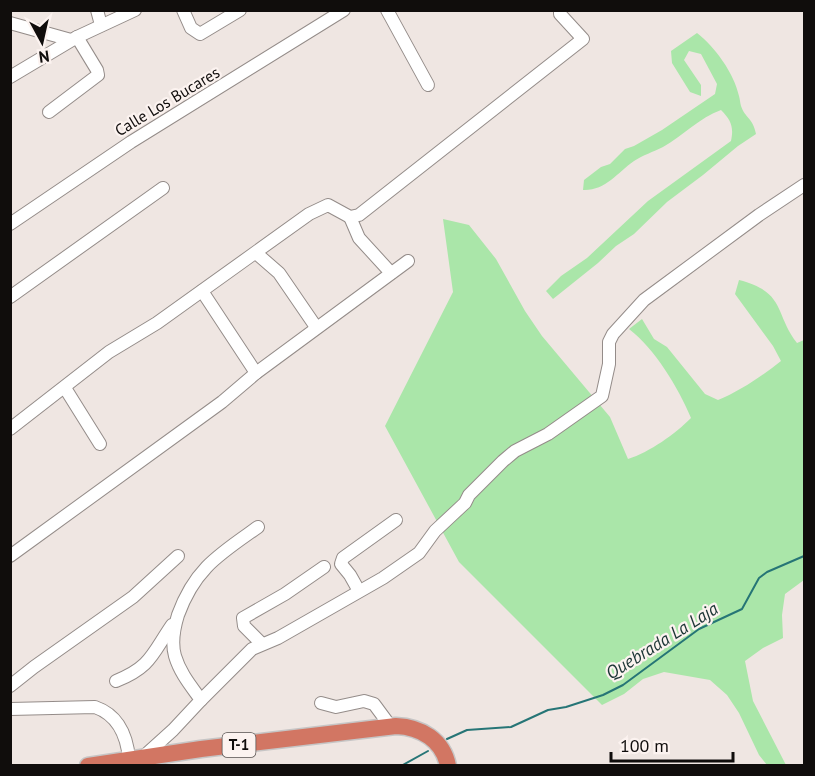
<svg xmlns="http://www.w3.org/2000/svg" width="815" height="776" viewBox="0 0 815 776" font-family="'PT Sans',sans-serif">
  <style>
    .green { fill: #aae6a9 }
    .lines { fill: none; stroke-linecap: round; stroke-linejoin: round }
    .stream { stroke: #267576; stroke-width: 2 }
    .minor-casing { stroke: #948c89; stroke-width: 14 }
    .highway-casing { stroke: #c6c5c5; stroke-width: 19 }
    .minor { stroke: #fff; stroke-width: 12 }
    .highway { stroke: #d27663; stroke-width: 16 }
    .labels { text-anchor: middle; stroke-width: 4.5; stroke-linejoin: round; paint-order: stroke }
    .shield { fill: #fcf3f0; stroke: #575250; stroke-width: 1.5 }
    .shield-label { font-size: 15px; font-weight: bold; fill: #100d0c }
    .street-label { font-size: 16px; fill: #100d0c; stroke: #fcf3f0 }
    .water-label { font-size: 18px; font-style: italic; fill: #1b3434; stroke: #fcf3f0 }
  </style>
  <rect width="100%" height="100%" fill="#efe6e2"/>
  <g class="green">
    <path d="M 697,33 C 715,47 734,73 739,96 C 740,99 740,103 741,106 C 745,118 753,118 756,134 L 738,146 L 703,175 L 667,202 L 634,234 L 616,246 L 598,263 L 553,299 L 546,291 L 561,276 L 587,258 L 648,201 L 731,141 C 734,127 731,120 721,110 C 700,117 683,136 663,147 C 653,152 643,155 634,161 C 617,173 605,191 583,190 L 584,180 L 601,167 L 610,164 L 625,149 L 634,146 L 662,130 L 715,94 L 717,84 L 701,54 L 689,51 L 684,60 L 701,85 L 701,96 L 690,92 L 672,63 L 671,51 Z"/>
    <path d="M 443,219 L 469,225 L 496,259 L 525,311 L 542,336 L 610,417 L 628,459 C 650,452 675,434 691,418 C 678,387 655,349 629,329 L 642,319 L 654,339 L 667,347 L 705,394 L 718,400 C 740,391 762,376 781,361 L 773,346 L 735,294 L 739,280 C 786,292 774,313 797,343 L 804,340 L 804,580 L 785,594 L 782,615 L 783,638 L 763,648 L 745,661 L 753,701 L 786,765 L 767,765 L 759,755 L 739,713 L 727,695 L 710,680 L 664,672 L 643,679 L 624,694 L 602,705 L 459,562 L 385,426 L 453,292 Z"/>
  </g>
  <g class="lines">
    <g class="stream">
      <path d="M 447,739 L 467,730 L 511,727 L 548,710 L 566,707 L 603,695 L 623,685 L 699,629 L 742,609 L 759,578 L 767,572 L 804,556"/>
      <path d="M 401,766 L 428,751"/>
    </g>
    <g class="minor-casing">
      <g id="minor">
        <path d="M 97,10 L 101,25"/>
        <path d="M 183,10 L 191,28 L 200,34 L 240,10"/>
        <path d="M 387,10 L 428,85"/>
        <path d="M 10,23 L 71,40"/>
        <path d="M 10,77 L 77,37 L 135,10"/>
        <path d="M 49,112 L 98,75 L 97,70 L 77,37"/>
        <path d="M 350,217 L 359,238 L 391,273"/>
        <path d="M 10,224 L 131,142 L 344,10"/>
        <path d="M 256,253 L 279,273 L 316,327"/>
        <path d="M 202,291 L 256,373"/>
        <path d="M 10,297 L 163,188"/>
        <path d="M 65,388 L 100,444"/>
        <path d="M 10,429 L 109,352 L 157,323 L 309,214 L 328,205 L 350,217 L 359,215 L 583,39 L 560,14 L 560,10"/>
        <path d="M 10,556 L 222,402 L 256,373 L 408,261"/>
        <path d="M 359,591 L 350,575 L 341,564 L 343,558 L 396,520"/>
        <path d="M 262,644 L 244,626 L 243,618 L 285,594 L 324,567"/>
        <path d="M 116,681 C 151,667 152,654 172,625"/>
        <path d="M 10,686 L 34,667 L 133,597 L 178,556"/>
        <path d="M 201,700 L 252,649 L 278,638 L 383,578 L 419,553 L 435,531 L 465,503 L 469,495 L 503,461 L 515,451 L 548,434 L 602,396 L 609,364 L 609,342 L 613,334 L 644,300 L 759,215 L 804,185"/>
        <path d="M 321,703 L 336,707 L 364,701 L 374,704 L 391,727"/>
        <path d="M 10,709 L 95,707 C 118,715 127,736 129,759"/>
        <path d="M 142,758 L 173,730 L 201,700 C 191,686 180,673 175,656 C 171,642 174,628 178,615 C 195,568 220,554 258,527"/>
      </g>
    </g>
    <g class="highway-casing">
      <path id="highway" d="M 88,766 L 201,749 L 396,726 C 421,727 443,740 448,766"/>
    </g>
    <use href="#minor" class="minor"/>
    <use href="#highway" class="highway"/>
  </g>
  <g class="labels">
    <rect class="shield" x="222.5" y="733" width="33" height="24" rx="4.5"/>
    <g class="shield-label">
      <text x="239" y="750">T-1</text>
    </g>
    <g class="street-label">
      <text transform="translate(167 101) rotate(-31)" y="6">Calle Los Bucares</text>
    </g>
    <g class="water-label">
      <text transform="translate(662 641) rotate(-32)" y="6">Quebrada La Laja</text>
    </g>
  </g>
  <rect width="815" height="776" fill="none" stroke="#100d0c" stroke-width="24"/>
  <g transform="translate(42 42) rotate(172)" stroke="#fcf3f0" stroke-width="4.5" paint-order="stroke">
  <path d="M0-4.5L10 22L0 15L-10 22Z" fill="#100d0c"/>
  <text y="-9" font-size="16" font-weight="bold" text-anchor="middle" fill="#100d0c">N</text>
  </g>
  <path d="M611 752v9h122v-9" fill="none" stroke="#100d0c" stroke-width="3"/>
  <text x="620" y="752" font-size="18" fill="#100d0c" stroke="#fcf3f0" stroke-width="4.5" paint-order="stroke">100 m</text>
</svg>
